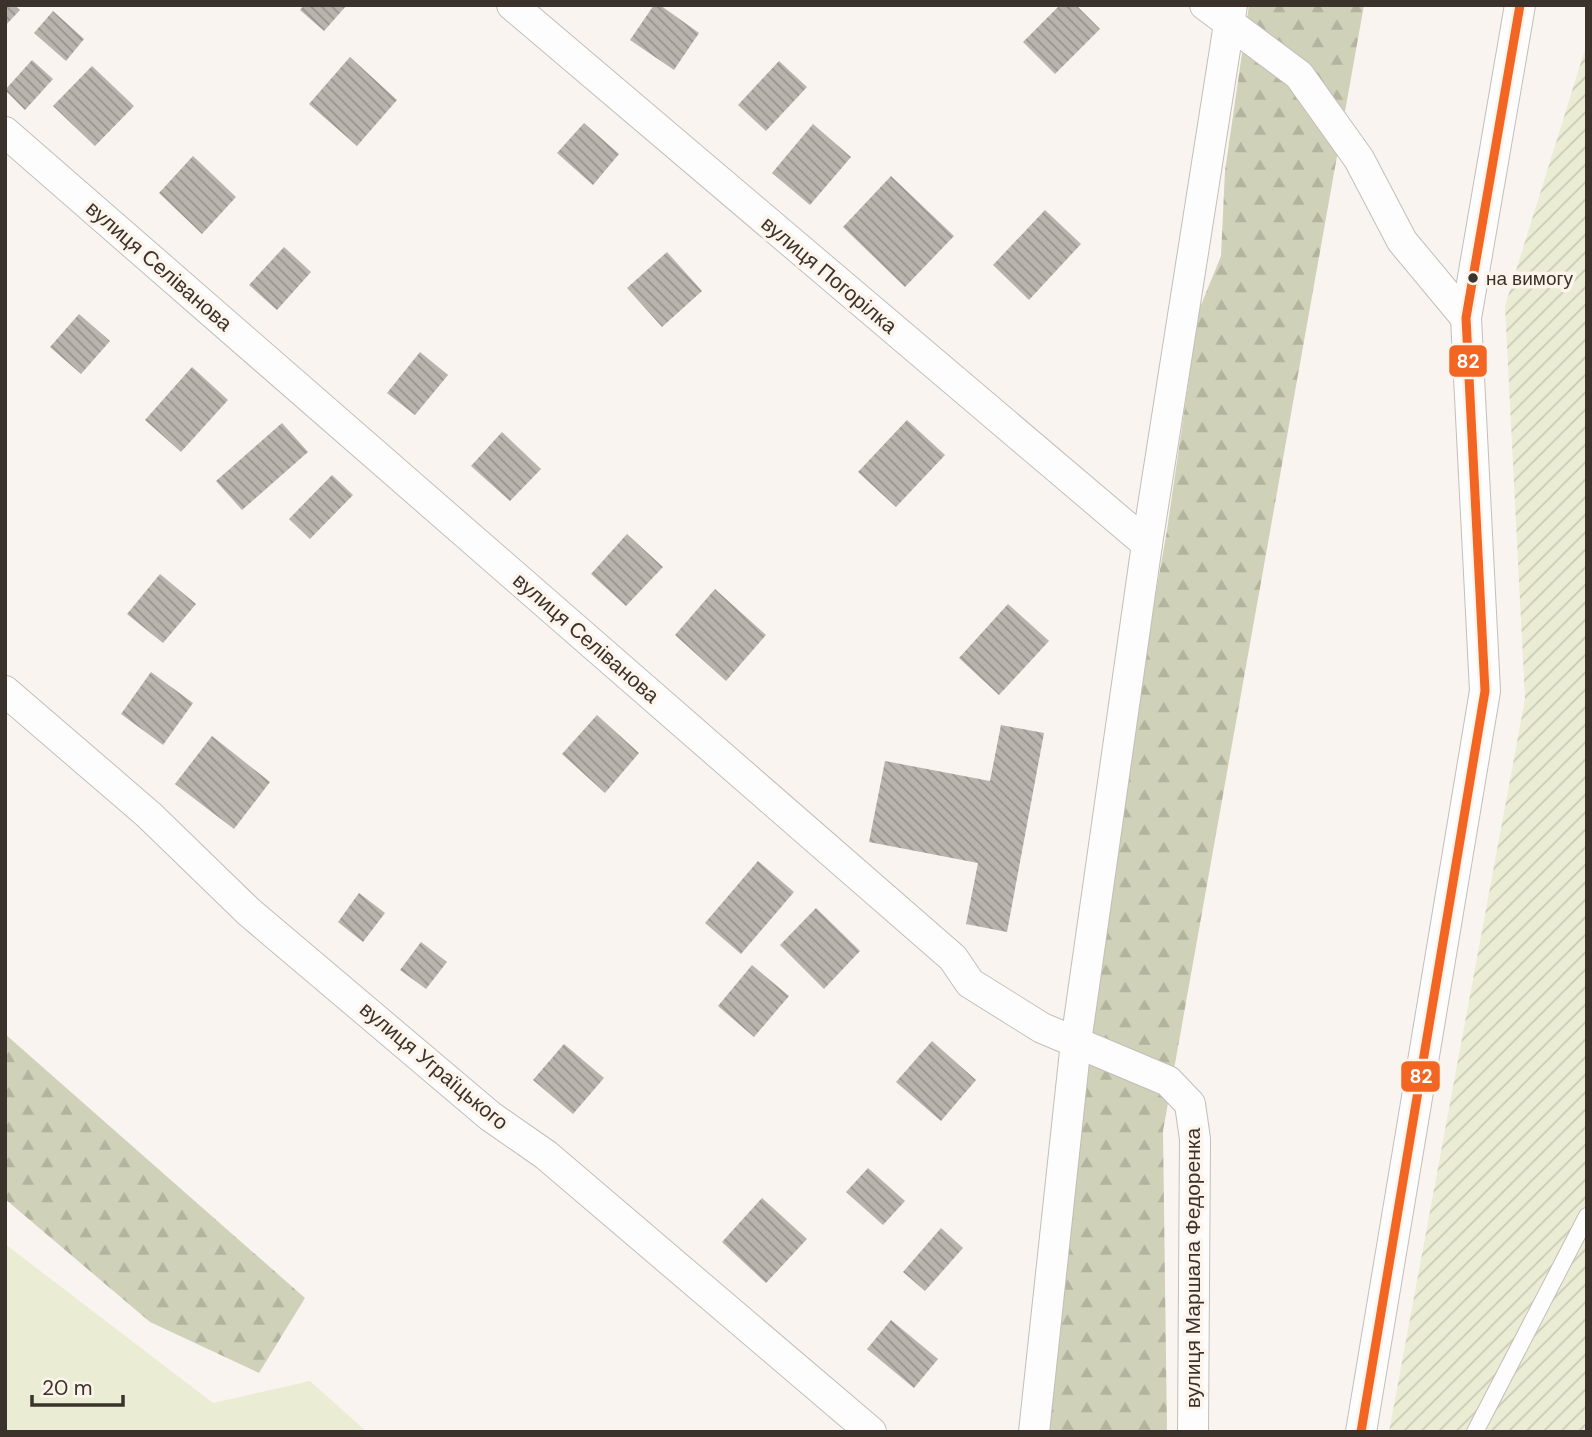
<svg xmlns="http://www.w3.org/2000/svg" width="1592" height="1437" viewBox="0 0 1592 1437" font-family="'DM Sans',sans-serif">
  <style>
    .grass { fill: #eaecd4 }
    .forest { fill: url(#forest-firs) }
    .garden { fill: url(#garden-furrows) }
    .building { fill: url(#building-back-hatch) }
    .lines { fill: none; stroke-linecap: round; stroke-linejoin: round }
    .lane-casing { stroke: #c3beb8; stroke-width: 18 }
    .street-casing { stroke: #c3beb8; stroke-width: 32 }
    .lane { stroke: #fefdfd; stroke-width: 16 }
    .street { stroke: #fefdfd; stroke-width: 30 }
    .bus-1-casing { stroke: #fdf4ec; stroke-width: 14 }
    .bus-1 { stroke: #f26522; stroke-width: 9 }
    .bus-dot { fill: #3b332b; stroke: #fdf4ec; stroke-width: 2.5 }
    .labels { text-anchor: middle; stroke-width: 7; stroke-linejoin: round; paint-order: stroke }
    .bus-label { font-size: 19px; fill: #3b332b; stroke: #fdf4ec; text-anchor: start }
    .street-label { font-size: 21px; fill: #3b332b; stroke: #fdf4ec }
    .line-badge { stroke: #fdf4ec; stroke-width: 2.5 }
    .badge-label { font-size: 19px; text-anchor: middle; font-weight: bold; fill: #fff }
  </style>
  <defs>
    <pattern id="forest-firs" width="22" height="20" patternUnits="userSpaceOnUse" patternTransform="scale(1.75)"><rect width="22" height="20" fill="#cfd1b8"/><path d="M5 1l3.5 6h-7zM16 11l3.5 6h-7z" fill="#b3b49e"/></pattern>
    <pattern id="garden-furrows" width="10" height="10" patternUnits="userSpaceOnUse" patternTransform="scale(1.75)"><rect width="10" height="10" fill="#eaecd4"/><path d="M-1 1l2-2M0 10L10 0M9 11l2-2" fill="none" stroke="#cacbb6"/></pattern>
    <pattern id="building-back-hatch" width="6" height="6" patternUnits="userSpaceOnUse" patternTransform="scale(1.75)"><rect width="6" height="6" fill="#bab4af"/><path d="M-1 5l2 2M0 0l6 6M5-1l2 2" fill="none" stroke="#98938f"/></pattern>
  </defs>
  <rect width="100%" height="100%" fill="#f9f4f0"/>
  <path class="grass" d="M 5,1244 L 213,1403 L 310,1381 L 367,1432 L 5,1432 Z"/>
  <g class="forest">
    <path d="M 1249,5 L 1364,5 L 1163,1131 L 1167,1432 L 1037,1432 L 1100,910 L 1167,530 L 1199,310 L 1221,256 L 1225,171 Z"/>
    <path d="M 5,1034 L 305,1298 L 259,1373 L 150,1322 L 5,1199 Z"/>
  </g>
  <path class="garden" d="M 1587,43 L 1587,1432 L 1389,1432 L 1525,699 L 1505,306 Z"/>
  <g class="building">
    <path d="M 5,5 L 14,5 L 20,10 L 5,26 Z"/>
    <path d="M 304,5 L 347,5 L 324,31 L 300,10 Z"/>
    <path d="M 654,5 L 660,5 L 699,33 L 674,70 L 630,40 Z"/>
    <path d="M 1060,5 L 1076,5 L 1100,29 L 1055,74 L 1023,42 Z"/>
    <path d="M 53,11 L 84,39 L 66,61 L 34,33 Z"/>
    <path d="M 350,57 L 397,100 L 357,146 L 309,104 Z"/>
    <path d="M 32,60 L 53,79 L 25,110 L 5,90 Z"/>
    <path d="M 779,61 L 807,87 L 766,131 L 738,105 Z"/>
    <path d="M 92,66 L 134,106 L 95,146 L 53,106 Z"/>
    <path d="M 584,123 L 619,154 L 593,185 L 557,153 Z"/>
    <path d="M 813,124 L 851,157 L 810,205 L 772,173 Z"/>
    <path d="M 193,156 L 236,197 L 202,234 L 159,193 Z"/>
    <path d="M 891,176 L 954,236 L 905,287 L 843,227 Z"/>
    <path d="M 1045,210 L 1081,244 L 1029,300 L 993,265 Z"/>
    <path d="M 284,247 L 311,272 L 277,310 L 249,285 Z"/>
    <path d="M 667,252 L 702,291 L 662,327 L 627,288 Z"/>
    <path d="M 79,314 L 110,341 L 81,374 L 50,347 Z"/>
    <path d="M 420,352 L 448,375 L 415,415 L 387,393 Z"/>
    <path d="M 192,367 L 228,400 L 181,452 L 145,420 Z"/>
    <path d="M 907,420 L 945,455 L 896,507 L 858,472 Z"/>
    <path d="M 282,423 L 308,452 L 242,510 L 216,481 Z"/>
    <path d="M 502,432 L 541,469 L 510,501 L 471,466 Z"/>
    <path d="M 332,475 L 353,495 L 310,539 L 289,519 Z"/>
    <path d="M 627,534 L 663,567 L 626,606 L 591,574 Z"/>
    <path d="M 160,574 L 196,604 L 163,643 L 127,614 Z"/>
    <path d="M 715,589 L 766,635 L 726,681 L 675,635 Z"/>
    <path d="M 1008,604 L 1049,641 L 999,695 L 959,658 Z"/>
    <path d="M 151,672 L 193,703 L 163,745 L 121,714 Z"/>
    <path d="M 597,715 L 639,753 L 605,793 L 562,754 Z"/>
    <path d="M 1001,725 L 1044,733 L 1007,932 L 966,924 L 978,863 L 869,842 L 885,761 L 990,781 Z"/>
    <path d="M 212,736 L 270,782 L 234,829 L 175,784 Z"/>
    <path d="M 758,861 L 794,892 L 741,954 L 705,923 Z"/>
    <path d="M 359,893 L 385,913 L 363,942 L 338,922 Z"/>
    <path d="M 816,908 L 860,951 L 824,989 L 780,945 Z"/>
    <path d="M 421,942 L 447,962 L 426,989 L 400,970 Z"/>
    <path d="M 752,965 L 789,996 L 754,1037 L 718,1006 Z"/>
    <path d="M 932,1041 L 976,1080 L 941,1121 L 896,1082 Z"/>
    <path d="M 564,1044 L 604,1078 L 573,1114 L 533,1080 Z"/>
    <path d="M 868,1168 L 905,1201 L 883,1225 L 846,1192 Z"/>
    <path d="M 762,1198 L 807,1239 L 766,1283 L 722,1242 Z"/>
    <path d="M 941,1228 L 963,1248 L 925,1291 L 903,1272 Z"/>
    <path d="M 891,1320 L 938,1359 L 914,1388 L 867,1349 Z"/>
  </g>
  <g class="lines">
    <g class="lane-casing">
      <path id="lane" d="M 1475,1432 L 1587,1216"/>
    </g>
    <g class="street-casing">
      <g id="street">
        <path d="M 512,5 L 1147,544"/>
        <path d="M 1205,5 L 1299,75 L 1359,159 L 1402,241 L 1466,318"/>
        <path d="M 5,132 L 953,958 L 970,983 L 1042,1028 L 1168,1081 L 1190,1104 L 1195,1139 L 1193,1432"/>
        <path d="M 5,691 L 149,815 L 249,912 L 490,1116 L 546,1155 L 871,1432"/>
        <path d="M 1034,1432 L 1076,1042 L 1147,544 L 1232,5"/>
        <path d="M 1361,1432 L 1485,691 L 1466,318 L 1520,5"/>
      </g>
    </g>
    <use href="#lane" class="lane"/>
    <use href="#street" class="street"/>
    <g class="bus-1-casing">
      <path id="bus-1" d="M 1361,1432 L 1485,691 L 1466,318 L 1520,5"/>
    </g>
    <use href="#bus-1" class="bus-1"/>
  </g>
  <circle class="bus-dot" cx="1473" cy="278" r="6"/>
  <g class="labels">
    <g class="bus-label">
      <text x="1486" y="285">на вимогу</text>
    </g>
    <g class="street-label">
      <text transform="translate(159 266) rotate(41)" y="7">вулиця Селіванова</text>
      <text transform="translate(829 275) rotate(40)" y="7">вулиця Погорілка</text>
      <text transform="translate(586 638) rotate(41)" y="7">вулиця Селіванова</text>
      <text transform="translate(434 1066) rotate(40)" y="7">вулиця Уграїцького</text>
      <text transform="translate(1193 1268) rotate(-90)" y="7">вулиця Маршала Федоренка</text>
    </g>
  </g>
  <g class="line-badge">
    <rect x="1448" y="344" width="40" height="34" rx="7" fill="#f26522"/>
    <rect x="1400" y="1060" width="41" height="33" rx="7" fill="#f26522"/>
  </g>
  <g class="badge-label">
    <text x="1468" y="368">82</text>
    <text x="1421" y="1083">82</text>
  </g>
  <rect width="1592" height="1437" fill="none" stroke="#3b332b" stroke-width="14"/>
  <path d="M32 1395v10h91v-10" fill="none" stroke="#3b332b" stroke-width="3.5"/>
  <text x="42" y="1395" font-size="21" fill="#3b332b" stroke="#fdf4ec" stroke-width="5" paint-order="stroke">20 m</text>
</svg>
